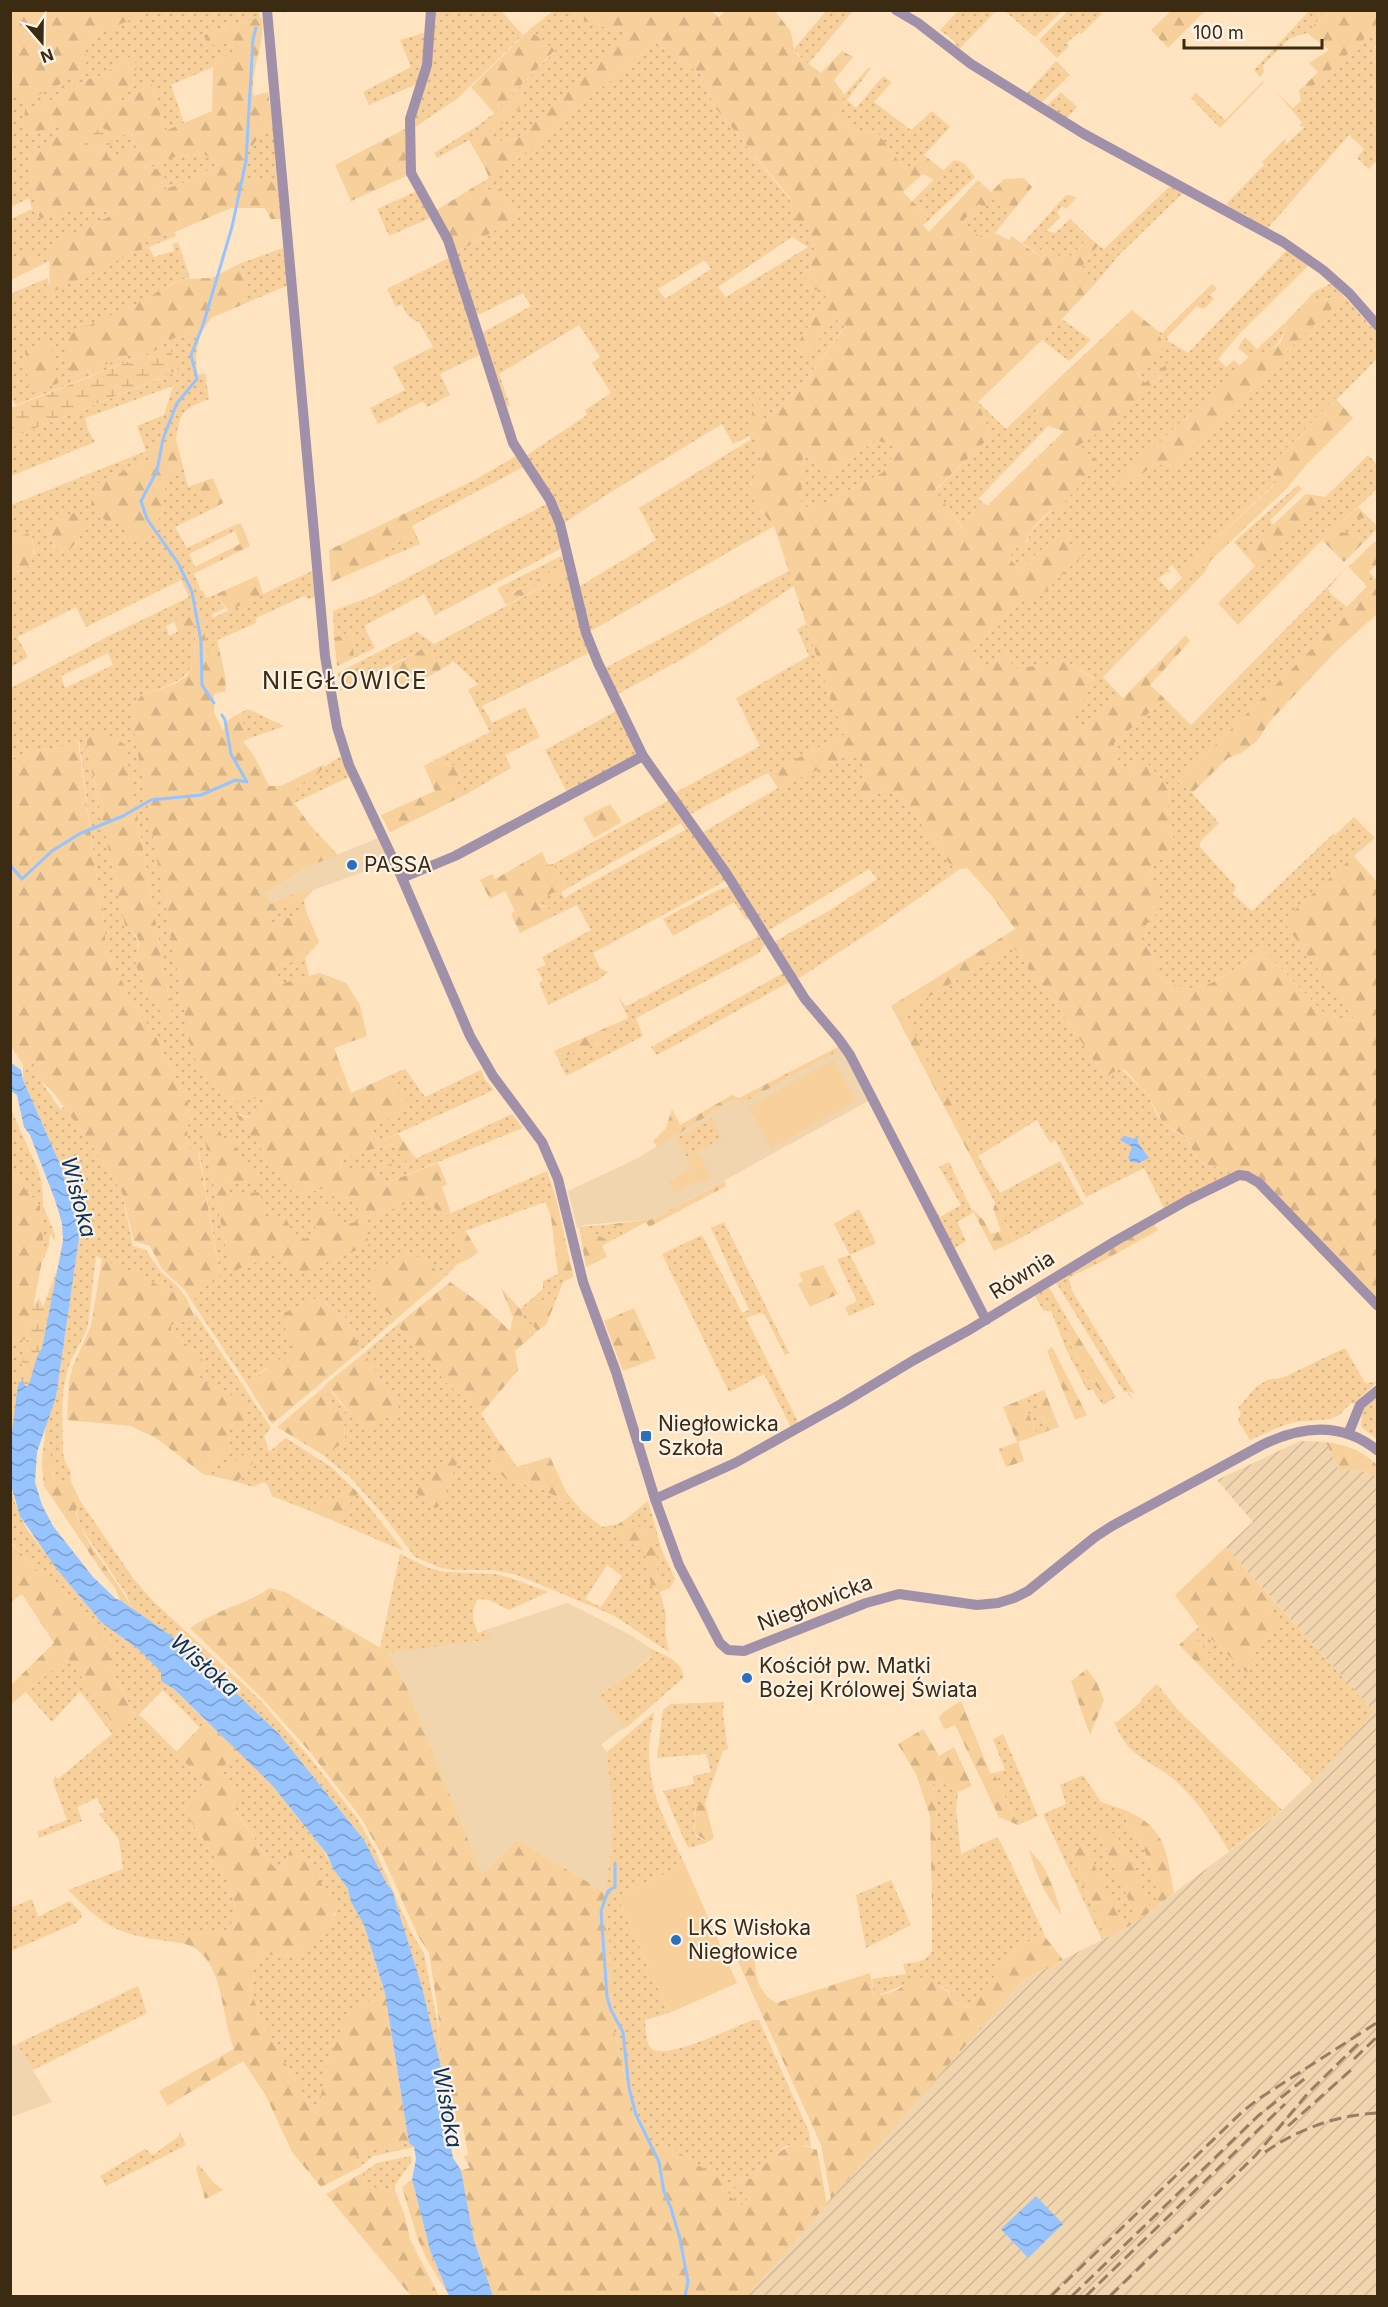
<svg xmlns="http://www.w3.org/2000/svg" width="1388" height="2307" viewBox="0 0 1388 2307" font-family="Inter,sans-serif">
  <style>
    .built { fill: #f1d5af }
    .industrial { fill: url(#industrial-furrows) }
    .grass { fill: url(#grass-dots); fill-rule: evenodd }
    .forest { fill: url(#forest-firs); fill-rule: evenodd }
    .wetland { fill: url(#wetland-marsh) }
    .garden { fill: #f7d09b }
    .water { fill: url(#water-waves) }
    .lines { fill: none; stroke-linecap: round; stroke-linejoin: round }
    .stream { stroke: #97c4fe; stroke-width: 3 }
    .minor { stroke: #a190a9; stroke-width: 10 }
    .rail { stroke: #968063; stroke-width: 3; stroke-dasharray: 12 6; stroke-linecap: butt }
    .poi-dot { fill: #2a6fc0; stroke: #fdf4e9; stroke-width: 2 }
    .labels { text-anchor: middle; stroke-width: 4.5; stroke-linejoin: round; paint-order: stroke }
    .poi-label { font-size: 21px; fill: #3c2b13; stroke: #fdf4e9; text-anchor: start }
    .street-label { font-size: 21px; fill: #3c2b13; stroke: #fdf4e9 }
    .water-label { font-size: 22px; font-style: italic; fill: #0a315d; stroke: #fdf4e9 }
    .quarter-label { font-size: 24px; letter-spacing: 1.5px; fill: #3c2b13; stroke: #fdf4e9 }
  </style>
  <defs>
    <pattern id="industrial-furrows" width="10" height="10" patternUnits="userSpaceOnUse" patternTransform="scale(1.5)"><rect width="10" height="10" fill="#f1d5af"/><path d="M-1 1l2-2M0 10L10 0M9 11l2-2" fill="none" stroke="#d0b796"/></pattern>
    <pattern id="grass-dots" width="8" height="8" patternUnits="userSpaceOnUse" patternTransform="scale(1.5)"><rect width="8" height="8" fill="#f7d09b"/><path d="M2 2h.1M6 6h.1" fill="none" stroke="#d5b385" stroke-width="1.8" stroke-linecap="round"/></pattern>
    <pattern id="forest-firs" width="22" height="20" patternUnits="userSpaceOnUse" patternTransform="scale(1.5)"><rect width="22" height="20" fill="#f7d09b"/><path d="M5 1l3.5 6h-7zM16 11l3.5 6h-7z" fill="#d5b385"/></pattern>
    <pattern id="wetland-marsh" width="20" height="14" patternUnits="userSpaceOnUse" patternTransform="scale(1.5)"><rect width="20" height="14" fill="#f7d09b"/><path d="M1 5h8M5 5V1M11 12h8M15 12V8" fill="none" stroke="#d5b385"/></pattern>
    <pattern id="water-waves" width="16" height="10" patternUnits="userSpaceOnUse" patternTransform="scale(1.5)"><rect width="16" height="10" fill="#97c4fe"/><path d="M0 5q4-4 8 0t8 0" fill="none" stroke="#7c9fcc"/></pattern>
  </defs>
  <rect width="100%" height="100%" fill="#ffe4c1"/>
  <g class="built">
    <path d="M 383,836 L 393,858 L 383,865 L 313,890 L 298,892 L 270,904 L 265,894 L 307,867 Z"/>
    <path d="M 842,1049 L 870,1100 L 654,1219 L 584,1225 L 577,1228 L 568,1191 L 636,1159 L 734,1099 L 742,1103 Z"/>
    <path d="M 568,1603 L 632,1636 L 650,1648 L 651,1657 L 599,1696 L 626,1728 L 619,1731 L 601,1745 L 607,1752 L 613,1825 L 606,1893 L 517,1840 L 482,1876 L 408,1690 L 389,1653 L 490,1638 L 485,1630 Z"/>
    <path d="M 17,2044 L 52,2102 L 11,2117 L 11,2046 Z"/>
  </g>
  <path class="industrial" d="M 1300,1441 L 1326,1442 L 1339,1471 L 1354,1470 L 1371,1473 L 1377,1478 L 1377,2296 L 747,2296 L 920,2095 L 1023,1980 L 1135,1923 L 1243,1841 L 1277,1815 L 1315,1778 L 1374,1712 L 1226,1547 L 1253,1522 L 1217,1480 Z"/>
  <g class="grass">
    <path d="M 151,10 L 259,11 L 260,17 L 204,35 L 231,43 L 234,53 L 218,59 L 213,67 L 171,85 L 184,123 L 165,131 L 152,83 L 91,120 L 133,55 L 100,76 L 88,79 L 46,103 L 26,109 L 28,134 L 59,126 L 71,126 L 28,156 L 32,190 L 40,219 L 73,209 L 91,209 L 116,214 L 48,246 L 51,260 L 39,266 L 35,250 L 11,261 L 11,219 L 32,209 L 29,198 L 11,207 L 10,67 L 14,88 L 86,48 L 102,32 Z"/>
    <path d="M 434,11 L 505,11 L 503,13 L 523,35 L 458,98 L 412,129 Z"/>
    <path d="M 553,11 L 572,11 L 587,22 L 629,34 L 518,138 L 495,142 L 487,136 L 526,103 L 520,97 L 469,140 L 437,158 L 434,153 L 479,125 L 494,113 L 555,51 L 529,30 Z"/>
    <path d="M 826,11 L 853,11 L 807,65 L 794,49 Z"/>
    <path d="M 958,11 L 996,11 L 959,49 L 953,40 L 940,30 Z"/>
    <path d="M 1005,11 L 1062,11 L 1035,37 Z"/>
    <path d="M 1068,11 L 1098,11 L 1102,14 L 1081,34 L 1079,32 L 1067,43 L 1069,46 L 1057,58 L 1039,40 Z"/>
    <path d="M 1309,11 L 1326,11 L 1307,33 L 1290,38 L 1263,65 L 1264,72 L 1260,77 L 1254,70 Z"/>
    <path d="M 1377,27 L 1377,43 L 1375,47 L 1378,52 L 1377,161 L 1369,169 L 1357,158 L 1364,149 L 1349,135 L 1267,229 L 1247,216 L 1229,208 L 1230,206 L 1226,205 L 1229,201 L 1264,165 L 1262,162 L 1286,138 L 1285,145 L 1305,127 L 1299,126 L 1302,122 L 1276,92 L 1293,108 L 1301,101 L 1299,90 L 1303,87 L 1310,89 Z"/>
    <path d="M 427,32 L 419,83 L 369,105 L 363,92 L 411,67 L 400,40 Z"/>
    <path d="M 655,42 L 702,75 L 714,106 L 809,223 L 815,253 L 808,274 L 830,290 L 795,349 L 806,355 L 835,319 L 845,326 C 821,361 796,394 763,422 L 759,399 L 750,435 L 757,431 L 765,450 L 751,484 L 761,512 L 774,526 L 589,632 L 577,588 L 656,540 L 639,508 L 750,440 L 750,436 L 733,444 L 722,424 L 606,495 L 563,524 L 524,457 L 587,415 L 585,410 L 611,393 L 592,363 L 600,357 L 579,325 L 499,374 L 510,406 L 504,405 L 482,333 L 531,306 L 523,293 L 480,314 L 475,314 L 456,253 L 518,217 L 501,188 L 492,193 L 482,182 L 489,178 L 497,177 ZM 792,237 L 808,247 L 726,297 L 718,287 ZM 705,260 L 711,269 L 665,299 L 658,289 Z"/>
    <path d="M 1056,61 L 1070,75 L 1042,102 L 1025,95 Z"/>
    <path d="M 869,67 L 871,68 L 847,100 L 856,108 L 883,76 L 892,82 L 874,102 L 911,130 L 932,111 L 950,127 L 924,155 L 905,170 L 877,132 C 857,135 847,127 834,112 L 844,95 Z"/>
    <path d="M 1263,81 L 1264,82 L 1220,128 L 1191,98 L 1196,93 L 1225,120 Z"/>
    <path d="M 1061,92 L 1077,107 L 1065,120 L 1047,106 Z"/>
    <path d="M 272,119 L 281,219 L 239,179 L 243,159 Z"/>
    <path d="M 130,130 L 137,147 L 109,159 L 105,148 Z"/>
    <path d="M 204,154 L 219,164 L 189,181 L 152,194 L 162,182 L 140,169 L 178,156 Z"/>
    <path d="M 954,160 L 964,163 L 975,177 L 930,219 L 912,201 Z"/>
    <path d="M 1169,187 L 1184,192 L 1120,254 L 1094,285 L 1082,266 L 1098,245 L 1104,249 Z"/>
    <path d="M 417,191 L 432,217 L 389,236 L 377,209 Z"/>
    <path d="M 1066,195 L 1077,197 L 1066,209 L 1062,206 L 1057,212 L 1060,217 L 1046,231 L 1055,233 L 1070,219 L 1089,237 L 1066,261 L 1045,246 L 1037,254 L 1023,243 Z"/>
    <path d="M 997,197 L 1000,206 L 1010,214 L 995,233 L 982,238 L 962,222 L 979,204 Z"/>
    <path d="M 175,232 L 176,236 L 149,247 L 154,257 L 174,251 L 173,244 L 178,242 L 190,278 C 174,280 161,289 148,298 L 71,378 L 130,355 L 146,354 L 16,405 L 10,396 L 10,294 L 48,278 L 50,292 L 153,238 Z"/>
    <path d="M 283,248 L 288,282 L 286,286 L 244,304 L 247,282 L 239,264 Z"/>
    <path d="M 1287,250 L 1309,265 L 1240,333 L 1218,359 L 1226,367 L 1234,360 L 1240,366 L 1129,471 L 1115,488 L 1134,480 L 1155,464 L 1174,466 L 1198,441 L 1203,441 L 1298,340 L 1343,297 L 1341,296 L 1303,304 L 1314,292 L 1332,283 L 1377,333 L 1377,359 L 1268,468 L 1276,479 L 1276,482 L 1179,574 L 1172,565 L 1168,568 L 1171,573 L 1167,572 L 1158,579 L 1169,591 L 1182,578 L 1185,580 L 1211,560 L 1205,572 L 1103,677 L 1119,694 L 1079,731 L 1072,718 L 1095,679 L 1065,661 L 1014,670 L 984,670 L 964,651 L 1024,599 L 1072,533 L 1062,532 L 1019,569 L 1010,559 L 1012,550 L 1027,542 L 1031,531 L 1052,510 L 1060,514 L 1065,501 L 1100,463 L 1081,449 L 1079,445 L 1108,425 L 1161,377 L 1145,383 L 1136,371 L 1163,345 L 1158,331 L 1162,333 L 1212,284 L 1217,288 L 1210,295 L 1214,299 L 1204,309 L 1197,306 L 1167,337 L 1168,341 L 1188,353 Z"/>
    <path d="M 451,257 L 481,354 L 440,374 L 450,395 L 427,407 L 423,401 L 378,424 L 370,408 L 405,390 L 393,367 L 433,347 L 419,322 C 409,319 406,314 402,304 L 396,307 L 387,289 Z"/>
    <path d="M 1062,319 L 1091,340 L 1069,361 L 1042,340 Z"/>
    <path d="M 1286,322 C 1282,338 1280,345 1264,353 L 1257,349 L 1249,357 L 1238,348 L 1245,337 L 1257,349 Z"/>
    <path d="M 201,333 C 197,348 194,359 198,375 L 205,373 L 209,399 C 183,409 180,411 176,439 L 147,451 L 149,459 L 95,485 L 128,518 L 161,516 L 167,474 L 183,467 L 188,487 L 202,492 L 214,508 L 175,527 L 187,548 L 233,526 L 235,531 L 189,554 L 195,567 L 189,570 L 191,575 L 194,574 L 201,591 L 203,591 L 206,598 L 214,595 L 225,608 L 212,614 L 213,618 L 314,570 L 317,596 L 309,599 L 304,596 L 256,618 L 256,623 L 217,640 L 208,655 L 200,609 L 166,626 L 169,636 L 196,623 C 194,678 192,677 142,695 L 269,1095 L 254,1119 L 239,1114 L 295,1195 L 323,1189 L 339,1200 L 353,1196 L 363,1220 L 426,1196 L 442,1217 L 547,1171 L 556,1198 L 451,1236 L 465,1256 L 444,1278 L 435,1269 L 409,1253 L 403,1257 L 387,1313 L 395,1320 L 361,1350 L 344,1315 L 330,1308 L 326,1301 L 298,1355 L 266,1368 L 247,1384 L 193,1303 L 200,1290 L 220,1274 L 199,1151 L 190,1153 L 186,1125 L 192,1123 L 188,1102 L 153,1031 L 131,1003 L 123,983 L 106,951 L 102,894 L 96,873 L 79,741 L 51,751 L 29,750 L 11,762 L 11,688 L 103,639 L 189,597 L 181,580 L 86,627 L 76,607 L 17,637 L 28,657 L 11,667 L 11,572 L 19,572 L 35,553 L 31,532 L 11,540 L 11,505 L 146,451 L 137,426 L 164,415 L 173,386 L 85,418 L 88,430 L 95,442 L 11,476 L 11,438 L 177,372 L 169,345 L 162,348 L 165,340 ZM 50,523 L 80,538 L 75,546 L 67,551 L 54,548 L 51,538 ZM 108,653 L 113,665 L 65,688 L 61,676 ZM 87,738 L 138,819 L 173,1022 L 135,961 C 138,948 142,935 126,930 L 87,749 ZM 219,1129 L 221,1135 L 257,1180 L 226,1184 L 226,1195 L 296,1241 L 318,1235 L 230,1271 L 204,1133 Z"/>
    <path d="M 1056,381 L 1035,412 L 1048,426 L 978,499 L 988,506 L 964,529 L 935,491 L 991,436 L 978,402 L 1006,429 Z"/>
    <path d="M 875,440 L 899,447 L 882,473 L 813,509 L 806,507 L 801,502 L 803,454 L 829,478 Z"/>
    <path d="M 1368,455 L 1377,465 L 1377,489 L 1322,540 L 1238,625 L 1218,603 Z"/>
    <path d="M 516,456 L 523,467 L 419,522 L 412,510 L 473,481 Z"/>
    <path d="M 1298,485 L 1302,489 L 1270,520 L 1273,525 L 1250,546 L 1249,559 L 1234,542 Z"/>
    <path d="M 548,503 L 563,540 L 561,547 L 558,550 L 435,615 L 424,594 L 364,626 L 375,648 L 354,658 L 352,632 L 334,638 L 333,611 L 373,596 Z"/>
    <path d="M 1369,518 L 1377,526 L 1377,529 L 1366,540 L 1352,533 L 1338,532 L 1351,519 Z"/>
    <path d="M 416,535 L 420,544 L 384,559 L 382,549 Z"/>
    <path d="M 561,556 L 567,563 L 510,594 L 500,587 Z"/>
    <path d="M 1353,563 L 1365,574 L 1369,572 L 1374,577 L 1371,582 L 1377,576 L 1377,584 L 1178,782 L 1192,793 L 1219,823 L 1200,842 L 1200,847 L 1236,887 L 1233,894 L 1252,911 L 1333,834 L 1335,835 L 1354,817 L 1375,838 L 1354,856 L 1356,1021 L 1327,1016 L 1263,950 C 1244,962 1205,994 1183,988 C 1176,986 1168,981 1161,978 L 1154,956 L 1140,938 L 1141,928 L 1154,916 L 1154,883 L 1151,870 L 1156,860 L 1174,840 L 1167,823 L 1169,788 L 1147,763 L 1139,763 L 1129,769 L 1113,761 L 1114,743 L 1165,699 L 1191,725 L 1344,570 L 1328,589 L 1331,594 L 1347,607 L 1367,586 L 1348,566 Z"/>
    <path d="M 789,571 L 794,586 L 684,658 L 616,695 L 603,669 Z"/>
    <path d="M 569,573 L 591,652 L 482,706 L 492,723 L 525,707 L 540,737 L 505,755 L 511,768 L 463,796 L 455,791 L 453,786 L 462,775 L 451,764 L 431,762 L 490,732 L 468,690 L 478,684 L 453,661 L 449,665 L 422,649 L 340,691 L 338,673 L 417,632 L 434,644 Z"/>
    <path d="M 806,624 L 834,709 L 846,734 L 746,784 L 689,815 L 673,794 L 760,746 L 736,698 L 809,656 L 797,629 Z"/>
    <path d="M 248,709 L 284,726 L 248,739 L 240,713 Z"/>
    <path d="M 618,710 L 637,750 L 636,755 L 568,794 L 545,750 Z"/>
    <path d="M 856,751 L 863,762 L 865,773 L 856,787 L 867,798 L 884,791 L 897,794 L 909,807 L 949,863 L 960,869 L 876,928 L 796,980 L 772,943 L 832,909 L 877,879 L 869,869 L 766,932 L 700,834 L 778,788 Z"/>
    <path d="M 342,756 L 351,776 L 294,803 L 297,788 C 313,777 325,764 342,756 Z"/>
    <path d="M 669,798 L 727,880 L 593,953 L 600,968 L 608,972 L 598,980 L 548,1005 L 539,983 L 543,980 L 537,969 L 546,965 L 542,957 L 591,930 L 577,905 L 554,916 L 544,906 L 538,905 L 535,902 L 565,886 L 553,864 L 666,802 ZM 681,823 L 685,830 L 564,898 L 561,892 Z"/>
    <path d="M 730,886 L 766,942 L 759,953 L 636,1018 L 643,1036 L 566,1076 L 558,1059 C 581,1049 615,1041 628,1018 L 617,994 L 625,1006 L 629,1005 L 757,937 L 757,931 L 749,919 L 746,920 L 734,902 L 673,936 L 663,919 L 718,890 Z"/>
    <path d="M 304,900 L 306,911 L 255,930 L 281,907 Z"/>
    <path d="M 1013,947 L 1069,1023 L 1101,1072 L 1106,1077 L 1120,1068 L 1147,1094 L 1158,1117 L 1169,1127 L 1186,1138 L 1197,1159 L 1202,1163 L 1219,1168 L 1230,1175 L 1165,1210 L 1144,1168 L 1086,1197 L 1055,1140 L 1050,1143 L 1037,1120 L 978,1156 L 1000,1193 L 1060,1161 L 1083,1204 L 1015,1241 L 972,1159 L 977,1155 L 903,1012 Z"/>
    <path d="M 305,958 L 309,976 L 280,984 L 275,967 Z"/>
    <path d="M 785,972 L 791,981 L 657,1055 L 651,1047 Z"/>
    <path d="M 16,1054 L 33,1063 L 44,1086 L 60,1109 L 64,1107 L 107,1167 L 122,1193 L 133,1246 L 146,1250 L 160,1271 L 177,1286 L 168,1290 L 96,1256 L 88,1325 C 84,1339 75,1350 70,1363 C 59,1390 63,1425 63,1453 L 65,1462 L 70,1470 L 71,1482 L 67,1481 L 56,1484 L 50,1459 L 46,1423 L 56,1397 L 80,1231 L 64,1173 L 23,1080 L 23,1064 Z"/>
    <path d="M 405,1069 L 425,1097 L 481,1070 L 485,1080 L 494,1090 L 379,1142 L 371,1128 L 409,1107 L 391,1075 Z"/>
    <path d="M 10,1107 L 38,1170 L 42,1184 L 43,1206 L 55,1234 L 55,1241 L 50,1234 L 49,1245 L 42,1263 L 44,1250 L 40,1206 L 11,1172 Z"/>
    <path d="M 512,1114 L 523,1128 L 383,1184 L 341,1171 L 342,1160 C 357,1150 376,1150 394,1144 L 403,1158 L 382,1168 L 385,1172 L 414,1156 L 417,1158 Z"/>
    <path d="M 712,1119 L 722,1138 L 686,1157 L 677,1138 Z"/>
    <path d="M 949,1162 L 973,1213 L 957,1222 L 966,1241 L 953,1249 L 918,1177 L 940,1217 L 961,1205 L 939,1167 Z"/>
    <path d="M 859,1209 L 876,1243 L 850,1255 L 875,1304 L 849,1316 L 845,1308 L 857,1301 L 837,1259 L 850,1255 L 834,1224 Z"/>
    <path d="M 724,1222 L 789,1353 L 785,1355 L 765,1315 L 760,1313 L 746,1318 L 798,1422 L 791,1427 L 764,1374 L 729,1392 L 662,1254 L 702,1235 L 742,1313 L 749,1310 L 711,1228 Z"/>
    <path d="M 613,1224 L 624,1234 L 610,1241 L 579,1227 Z"/>
    <path d="M 1098,1256 L 1103,1261 L 1072,1276 L 1069,1278 L 1071,1289 L 1135,1394 L 1128,1391 L 1134,1401 L 1126,1391 L 1124,1392 L 1055,1281 Z"/>
    <path d="M 558,1274 L 573,1277 L 563,1282 L 556,1300 L 548,1295 L 540,1304 L 524,1310 L 537,1331 L 532,1336 L 520,1309 L 543,1289 L 543,1281 Z"/>
    <path d="M 1048,1286 L 1071,1325 L 1067,1331 L 1067,1338 L 1085,1373 L 1109,1401 L 1103,1405 L 1093,1390 L 1087,1390 L 1066,1349 L 1051,1311 L 1043,1310 L 1034,1294 Z"/>
    <path d="M 195,1313 L 271,1428 L 264,1436 L 269,1452 L 286,1438 L 331,1467 L 353,1488 L 339,1497 L 315,1504 L 308,1510 L 272,1496 L 267,1484 L 263,1482 L 253,1487 L 237,1482 L 253,1462 L 250,1450 L 217,1477 L 203,1474 L 231,1448 L 226,1428 L 237,1425 L 231,1395 L 204,1382 L 198,1375 L 200,1355 L 171,1332 L 171,1325 L 195,1318 Z"/>
    <path d="M 397,1325 L 447,1383 L 481,1414 L 498,1440 L 491,1465 L 507,1480 L 542,1489 L 582,1511 L 602,1527 L 618,1524 L 620,1535 L 644,1545 L 655,1590 L 660,1592 L 666,1615 L 665,1632 L 669,1652 L 613,1615 L 517,1575 L 493,1570 L 456,1570 L 441,1568 L 415,1557 L 385,1517 L 352,1479 L 323,1455 L 345,1442 L 344,1420 L 349,1417 L 332,1402 L 323,1388 L 326,1384 L 340,1403 L 353,1415 L 400,1410 L 364,1353 ZM 607,1565 L 622,1576 L 601,1607 L 585,1599 Z"/>
    <path d="M 27,1339 L 11,1439 L 11,1348 L 12,1342 Z"/>
    <path d="M 1345,1348 L 1365,1383 L 1377,1382 L 1354,1404 L 1351,1403 L 1339,1415 L 1331,1419 L 1294,1422 L 1279,1427 L 1250,1440 L 1238,1421 L 1241,1413 L 1238,1408 L 1256,1387 L 1267,1380 L 1282,1378 Z"/>
    <path d="M 1041,1391 L 1039,1410 L 1048,1431 L 1037,1435 L 1023,1399 Z"/>
    <path d="M 1377,1396 L 1377,1439 L 1361,1427 L 1362,1410 Z"/>
    <path d="M 10,1482 L 15,1503 L 26,1528 L 75,1591 L 101,1622 L 138,1649 L 161,1672 L 162,1681 L 174,1689 L 206,1721 L 200,1728 L 163,1690 L 139,1714 L 177,1752 L 176,1754 L 205,1781 L 183,1810 C 200,1835 237,1881 235,1913 C 234,1918 231,1925 229,1930 L 174,1936 L 167,1941 C 116,1934 104,1926 68,1890 L 123,1869 L 119,1840 L 99,1814 L 104,1812 L 97,1798 L 77,1807 L 82,1821 L 39,1838 L 37,1832 L 67,1820 L 53,1782 L 55,1776 L 58,1779 L 112,1734 L 80,1691 L 52,1722 L 26,1692 L 68,1657 L 118,1729 L 136,1716 L 108,1663 L 77,1613 L 11,1542 Z"/>
    <path d="M 358,1493 L 404,1551 L 336,1522 Z"/>
    <path d="M 80,1501 L 133,1578 L 152,1600 L 260,1700 L 310,1758 L 357,1818 L 376,1852 L 411,1932 L 424,1953 L 439,2031 L 441,2067 L 422,1987 L 392,1890 L 387,1884 L 364,1840 L 279,1734 L 189,1648 L 132,1608 L 126,1594 L 80,1526 L 76,1509 Z"/>
    <path d="M 648,1501 L 662,1551 L 675,1579 L 670,1588 L 659,1580 L 656,1575 L 658,1561 L 642,1529 L 626,1519 Z"/>
    <path d="M 400,1554 L 429,1568 L 445,1572 L 495,1574 L 511,1578 L 548,1592 L 509,1610 C 498,1605 488,1597 477,1600 C 471,1613 472,1620 478,1633 L 485,1630 L 491,1639 L 389,1653 L 380,1648 Z"/>
    <path d="M 1274,1601 L 1374,1712 L 1313,1781 L 1201,1667 L 1212,1657 L 1191,1634 L 1199,1627 L 1247,1673 L 1254,1652 L 1271,1635 L 1271,1610 Z"/>
    <path d="M 650,1648 C 662,1655 685,1661 683,1678 L 626,1728 L 599,1696 L 651,1658 Z"/>
    <path d="M 1157,1684 L 1178,1710 L 1282,1810 L 1229,1851 C 1214,1827 1200,1804 1179,1784 C 1153,1759 1128,1761 1114,1721 L 1117,1722 L 1142,1701 L 1141,1699 Z"/>
    <path d="M 675,1700 L 671,1704 L 724,1702 L 723,1715 L 728,1749 L 723,1751 L 705,1803 L 698,1805 L 694,1814 L 696,1822 L 693,1829 L 696,1836 L 708,1842 L 690,1848 L 687,1846 L 663,1791 L 694,1784 L 693,1776 L 711,1772 L 706,1754 L 657,1758 L 663,1710 Z"/>
    <path d="M 654,1712 C 651,1731 647,1749 650,1768 C 653,1802 672,1835 685,1865 L 617,1896 L 669,2013 L 645,2020 C 646,2028 645,2042 651,2048 C 664,2062 736,2026 753,2020 L 759,2020 L 809,2132 L 811,2147 L 795,2143 L 784,2147 L 761,2168 L 754,2178 L 748,2181 L 738,2180 L 737,2188 L 742,2190 L 748,2201 L 743,2206 L 729,2196 L 726,2184 L 652,2149 L 634,2116 L 613,2026 L 606,1893 L 613,1825 L 607,1752 Z"/>
    <path d="M 1003,1734 L 1038,1816 L 1018,1825 L 994,1773 L 1005,1770 L 993,1739 Z"/>
    <path d="M 238,1751 L 272,1785 L 325,1852 L 332,1867 L 348,1889 L 351,1902 L 364,1925 L 385,1993 L 360,2005 L 328,2060 L 318,2116 C 300,2089 248,2008 250,1978 C 251,1971 257,1963 260,1957 L 276,1954 L 297,1957 L 328,1926 L 336,1914 L 290,1851 L 286,1862 L 279,1870 L 272,1865 L 234,1808 L 216,1775 Z"/>
    <path d="M 1083,1775 L 1101,1802 L 1127,1811 L 1126,1824 C 1146,1840 1151,1873 1159,1896 L 1149,1907 L 1124,1846 L 1099,1837 L 1109,1852 L 1136,1914 L 1122,1922 L 1084,1844 L 1070,1851 L 1106,1938 L 1102,1940 L 1043,1814 L 1066,1804 L 1060,1785 Z"/>
    <path d="M 939,1781 L 958,1792 L 956,1810 L 961,1854 L 997,1837 L 1002,1845 L 1046,1938 L 1038,1936 L 1010,1953 L 994,1977 L 969,2007 L 959,2003 L 946,1989 L 925,1978 C 906,1983 892,1991 874,1996 L 872,1979 L 906,1974 L 903,1964 C 915,1962 926,1963 932,1951 L 932,1902 L 935,1891 L 935,1850 L 938,1828 L 933,1783 Z"/>
    <path d="M 891,1880 L 911,1925 L 866,1948 L 856,1895 Z"/>
    <path d="M 32,1899 L 38,1917 L 69,1901 L 81,1912 L 82,1916 L 76,1923 L 11,1951 L 11,1908 Z"/>
    <path d="M 138,1986 L 147,2013 L 33,2070 L 17,2044 Z"/>
    <path d="M 179,2131 L 186,2145 L 106,2186 L 100,2176 L 145,2149 L 153,2155 L 179,2136 Z"/>
    <path d="M 409,2143 L 414,2147 L 373,2156 L 360,2167 L 356,2157 L 368,2151 Z"/>
    <path d="M 411,2156 L 412,2161 L 395,2185 L 395,2190 L 368,2187 L 362,2173 L 377,2163 Z"/>
  </g>
  <g class="forest">
    <path d="M 709,10 L 719,17 L 725,11 L 775,11 L 791,32 L 794,49 L 798,56 L 821,73 L 842,51 L 853,57 L 834,80 L 845,96 L 834,112 C 847,127 857,135 877,132 L 905,170 L 924,155 L 944,171 L 934,180 L 923,174 L 903,192 L 930,219 L 923,225 L 929,232 L 978,180 L 991,192 L 1004,179 L 1024,178 L 1032,187 L 1010,214 L 1000,206 L 997,197 L 984,207 L 979,204 L 962,222 L 982,238 L 995,233 L 1009,240 L 1012,236 L 1036,254 L 1045,246 L 1066,261 L 1089,237 L 1098,245 L 1082,266 L 1094,285 L 1042,340 L 978,402 L 991,436 L 935,490 L 963,529 L 1064,431 L 1048,426 L 1035,412 L 1056,381 L 1132,310 L 1158,331 L 1163,345 L 1136,372 L 1145,383 L 1170,361 L 1172,363 C 1148,392 1112,426 1079,445 L 1081,449 L 1101,463 L 1065,501 L 1060,514 L 1051,510 C 1045,516 1036,523 1031,531 C 1024,543 1027,546 1012,550 L 1010,559 L 1019,569 L 1062,532 L 1072,532 L 1065,544 L 1077,545 L 1085,553 L 1038,598 L 1024,599 L 965,651 L 984,670 L 1007,653 L 1014,669 L 1065,661 L 1095,680 L 1073,718 L 1079,731 L 1119,694 L 1123,698 L 1186,635 L 1190,641 L 1150,685 L 1165,699 L 1114,743 L 1114,761 L 1129,769 L 1139,763 L 1147,763 L 1169,788 L 1167,823 L 1174,840 L 1170,855 L 1156,860 L 1151,870 C 1153,880 1161,896 1159,907 C 1156,921 1143,920 1140,938 L 1154,956 L 1161,978 C 1168,981 1176,986 1183,988 C 1206,994 1244,962 1263,950 L 1327,1016 L 1355,1021 L 1283,921 L 1354,856 L 1377,882 L 1377,1302 L 1265,1185 L 1230,1175 L 1219,1168 L 1202,1163 L 1197,1159 L 1186,1137 L 1163,1123 L 1147,1094 L 1126,1071 L 1120,1068 L 1106,1077 L 1101,1072 L 1069,1023 L 1013,947 L 903,1012 L 978,1155 L 972,1159 L 891,1006 L 1015,929 L 992,896 L 967,868 L 960,869 L 949,863 L 909,807 L 897,794 L 884,791 L 867,798 L 861,795 L 856,787 L 865,773 L 863,762 L 856,752 L 778,788 L 768,773 L 846,734 L 834,709 L 774,526 C 743,491 748,492 764,451 L 757,450 L 756,432 L 749,435 L 754,400 L 759,398 L 764,421 C 796,394 821,361 845,327 L 835,319 L 806,355 L 795,348 L 830,290 L 828,288 L 815,290 L 805,283 L 815,253 L 809,223 L 798,222 L 789,211 L 790,198 L 714,106 L 702,75 L 655,42 L 496,178 L 489,178 L 485,168 L 469,140 L 520,97 L 526,103 L 487,136 L 495,142 L 518,138 L 628,34 L 587,22 L 572,11 ZM 875,440 L 899,447 L 882,473 L 813,509 L 806,507 L 801,502 L 803,454 L 829,478 Z"/>
    <path d="M 10,11 L 11,10 L 151,11 L 102,32 L 86,48 L 86,71 L 26,101 L 14,88 L 11,67 Z"/>
    <path d="M 1171,11 L 1205,11 L 1168,48 L 1151,30 Z"/>
    <path d="M 1326,11 L 1377,11 L 1377,27 L 1310,89 L 1303,87 L 1318,72 L 1309,63 L 1329,50 L 1307,33 Z"/>
    <path d="M 260,17 L 262,19 C 265,45 250,70 253,96 L 268,92 L 272,119 L 243,159 L 239,178 L 274,180 L 281,219 L 271,219 L 265,208 L 231,208 L 175,232 L 153,238 L 144,244 L 140,250 L 50,293 C 48,276 52,262 47,246 L 115,214 C 83,206 70,210 40,219 L 32,190 L 28,156 L 70,126 L 59,126 L 28,134 L 24,124 L 25,109 L 46,103 L 88,79 L 100,76 L 133,55 L 137,67 L 128,86 L 94,118 L 152,83 L 165,131 L 212,111 L 213,67 L 218,59 L 234,52 L 231,43 L 208,46 L 204,35 ZM 107,130 L 113,142 L 130,130 L 137,147 L 109,158 L 105,148 L 87,150 ZM 204,154 L 219,164 L 189,181 L 153,193 L 162,182 L 168,170 L 142,168 L 178,156 Z"/>
    <path d="M 529,30 L 555,50 L 494,113 L 471,87 Z"/>
    <path d="M 407,128 L 408,175 L 351,201 L 335,165 Z"/>
    <path d="M 482,182 L 491,193 L 501,188 L 518,217 L 456,253 L 435,211 Z"/>
    <path d="M 35,249 L 39,266 L 11,280 L 11,261 Z"/>
    <path d="M 239,264 L 247,282 L 244,304 L 211,318 L 201,333 L 165,340 L 162,348 L 146,354 L 130,355 L 71,378 L 64,337 L 148,298 L 163,288 L 183,279 L 212,278 Z"/>
    <path d="M 1342,296 L 1344,297 L 1298,340 L 1203,441 L 1198,441 L 1174,466 L 1155,464 L 1134,480 L 1113,489 L 1129,471 L 1257,349 L 1264,353 L 1277,346 L 1282,340 L 1286,322 L 1303,304 Z"/>
    <path d="M 50,342 L 58,383 L 29,394 L 25,350 Z"/>
    <path d="M 1335,398 L 1353,418 L 1306,465 L 1286,489 L 1211,560 L 1185,581 L 1179,574 L 1276,483 L 1276,478 L 1267,468 Z"/>
    <path d="M 176,439 L 183,467 L 167,474 C 162,507 166,534 128,544 L 128,518 L 119,524 C 105,522 100,517 91,506 L 95,485 L 149,459 L 147,451 Z"/>
    <path d="M 213,478 L 223,503 L 214,508 L 202,493 L 188,487 Z"/>
    <path d="M 1306,494 L 1326,497 L 1256,567 L 1249,559 L 1250,546 Z"/>
    <path d="M 1358,507 L 1369,518 L 1351,519 L 1338,532 L 1352,533 L 1366,540 L 1344,562 L 1322,540 Z"/>
    <path d="M 412,510 L 419,522 L 412,526 L 416,535 L 383,549 L 384,559 L 331,582 L 329,550 Z"/>
    <path d="M 79,511 C 81,517 83,524 83,530 C 81,541 63,562 54,546 C 50,539 50,530 50,523 Z"/>
    <path d="M 241,523 L 250,546 L 191,575 L 189,570 L 240,544 L 233,526 Z"/>
    <path d="M 31,532 C 34,552 40,571 11,572 L 11,540 Z"/>
    <path d="M 1375,541 L 1377,544 L 1377,564 L 1369,572 L 1365,574 L 1353,563 Z"/>
    <path d="M 567,563 L 569,573 L 506,605 L 497,588 L 500,587 L 511,594 Z"/>
    <path d="M 257,576 L 263,594 L 229,611 L 214,595 Z"/>
    <path d="M 1377,584 L 1377,614 L 1338,649 L 1270,721 L 1257,741 L 1241,753 L 1228,758 L 1192,793 L 1178,782 Z"/>
    <path d="M 200,608 L 208,654 L 217,640 L 225,675 L 226,691 L 214,694 L 214,713 L 223,730 L 228,720 L 240,713 L 248,739 L 243,741 L 254,756 L 269,786 L 281,786 L 325,764 L 319,773 L 297,788 L 294,803 L 310,825 L 338,855 L 307,867 L 266,893 L 270,904 L 298,892 L 313,890 L 304,900 L 281,907 L 257,929 L 306,911 L 319,942 L 305,958 L 275,967 L 280,984 L 320,973 L 346,983 L 360,1005 L 367,1036 L 334,1048 L 351,1093 L 391,1075 L 409,1107 L 371,1129 L 379,1142 L 398,1134 L 414,1156 L 385,1173 L 382,1168 L 402,1158 L 393,1144 C 376,1150 357,1150 342,1160 L 341,1170 L 359,1167 L 379,1173 L 383,1184 L 438,1163 L 447,1184 L 442,1187 L 451,1214 L 442,1218 L 426,1196 L 363,1220 L 369,1245 L 296,1275 L 281,1253 L 230,1272 L 205,1139 L 204,1133 L 208,1127 L 216,1126 L 224,1138 L 230,1139 L 257,1180 L 226,1184 L 226,1195 L 260,1192 L 265,1221 L 284,1214 L 296,1241 L 318,1235 L 309,1210 L 332,1202 L 341,1226 L 362,1220 L 353,1196 L 339,1200 L 322,1189 L 295,1195 L 236,1115 L 254,1119 L 268,1096 L 229,1103 L 192,1055 L 130,709 L 142,695 L 175,684 L 187,676 L 195,651 L 196,624 L 178,632 L 174,622 Z"/>
    <path d="M 352,631 L 354,658 L 337,666 L 334,638 Z"/>
    <path d="M 422,649 L 449,665 L 400,692 L 392,666 Z"/>
    <path d="M 99,732 L 114,737 L 125,745 L 173,1022 L 168,1023 C 156,1004 141,986 136,965 C 133,951 149,937 126,930 L 87,749 L 87,738 Z"/>
    <path d="M 78,741 L 96,873 L 102,894 L 106,951 L 123,983 L 131,1003 L 153,1031 L 188,1102 L 192,1124 L 186,1125 L 190,1153 L 198,1150 L 220,1275 L 200,1290 L 193,1303 L 185,1290 L 162,1269 L 150,1246 L 134,1241 L 122,1193 L 107,1167 L 54,1093 L 42,1082 L 33,1063 L 16,1054 L 11,1047 L 11,762 L 29,750 L 51,751 Z"/>
    <path d="M 431,762 L 451,764 L 460,768 L 463,775 L 453,786 L 455,791 L 463,796 L 390,832 L 381,815 L 435,791 L 424,766 Z"/>
    <path d="M 610,804 L 622,822 L 594,838 L 583,818 Z"/>
    <path d="M 542,852 L 548,865 L 553,864 L 565,886 L 536,902 L 538,905 L 550,909 L 554,916 L 520,933 L 511,914 L 515,911 L 505,891 L 490,899 L 480,880 L 492,874 L 495,879 Z"/>
    <path d="M 628,1018 C 615,1041 581,1049 558,1059 L 554,1051 Z"/>
    <path d="M 840,1046 L 842,1049 L 742,1103 L 734,1099 L 657,1147 L 653,1141 L 666,1128 L 672,1109 L 680,1125 L 732,1095 L 739,1098 Z"/>
    <path d="M 11,1172 L 40,1206 L 44,1250 L 27,1339 L 12,1342 L 11,1348 Z"/>
    <path d="M 724,1181 L 726,1186 L 649,1227 L 646,1222 L 624,1234 L 613,1224 L 654,1219 Z"/>
    <path d="M 556,1198 L 573,1275 L 573,1277 L 558,1274 L 551,1217 L 545,1201 Z"/>
    <path d="M 995,1203 L 1015,1241 L 994,1251 L 971,1207 L 984,1221 L 991,1234 L 1001,1231 L 993,1208 Z"/>
    <path d="M 1154,1223 L 1158,1230 L 1103,1261 L 1098,1256 Z"/>
    <path d="M 579,1227 L 610,1241 L 602,1246 L 607,1257 L 586,1267 Z"/>
    <path d="M 465,1230 L 478,1252 L 471,1258 L 457,1264 L 465,1256 L 451,1236 Z"/>
    <path d="M 409,1253 L 425,1260 L 444,1278 L 395,1320 L 378,1303 L 368,1273 Z"/>
    <path d="M 102,1258 L 168,1290 L 177,1286 L 186,1297 L 195,1318 L 171,1325 L 171,1332 L 200,1355 L 205,1366 L 198,1375 C 212,1394 259,1394 244,1425 L 226,1428 L 231,1448 L 203,1474 L 156,1438 L 131,1426 L 67,1420 L 69,1382 L 73,1366 L 91,1326 Z"/>
    <path d="M 823,1265 L 838,1294 L 810,1307 L 798,1284 L 803,1281 L 799,1273 Z"/>
    <path d="M 450,1282 L 480,1303 L 510,1331 L 513,1317 L 501,1288 L 520,1309 L 532,1336 L 515,1351 L 518,1370 L 481,1414 L 447,1383 L 397,1325 Z"/>
    <path d="M 548,1295 L 556,1300 L 546,1325 L 537,1331 L 523,1310 L 537,1300 L 540,1303 Z"/>
    <path d="M 321,1296 L 330,1308 L 344,1315 L 361,1350 L 272,1424 L 247,1384 L 277,1360 L 297,1355 L 285,1328 L 284,1313 Z"/>
    <path d="M 634,1308 L 656,1358 L 623,1371 L 604,1321 Z"/>
    <path d="M 1071,1325 L 1116,1397 L 1109,1401 L 1085,1373 L 1067,1338 L 1067,1331 Z"/>
    <path d="M 1052,1347 L 1087,1415 L 1075,1420 L 1047,1351 Z"/>
    <path d="M 364,1353 L 400,1410 L 365,1431 L 326,1384 Z"/>
    <path d="M 323,1388 L 332,1402 L 350,1417 L 344,1421 L 345,1442 L 323,1455 L 277,1427 Z"/>
    <path d="M 1044,1390 L 1059,1427 L 1048,1431 L 1039,1410 L 1041,1391 Z"/>
    <path d="M 1023,1399 L 1037,1435 L 1018,1442 L 1024,1461 L 1006,1467 L 999,1449 L 1017,1442 L 1003,1407 Z"/>
    <path d="M 46,1423 C 53,1442 48,1464 56,1483 L 67,1481 L 71,1482 L 80,1501 C 79,1502 76,1509 76,1510 C 75,1532 121,1584 132,1608 L 120,1600 L 115,1588 L 101,1570 L 44,1486 L 42,1463 Z"/>
    <path d="M 498,1440 L 517,1467 L 550,1457 L 566,1492 L 582,1511 L 542,1489 L 507,1480 L 491,1465 Z"/>
    <path d="M 1326,1442 C 1346,1445 1362,1450 1377,1465 L 1377,1478 C 1366,1469 1352,1470 1339,1471 Z"/>
    <path d="M 250,1450 L 253,1462 L 237,1482 L 217,1477 Z"/>
    <path d="M 451,1455 L 457,1463 L 442,1503 L 437,1508 L 428,1507 L 415,1491 Z"/>
    <path d="M 353,1488 L 358,1493 L 336,1522 L 308,1510 L 315,1504 L 339,1497 Z"/>
    <path d="M 626,1519 L 642,1529 L 651,1531 L 658,1561 L 656,1575 L 659,1580 L 670,1588 L 660,1592 L 651,1586 L 644,1546 L 640,1550 L 620,1535 L 618,1524 Z"/>
    <path d="M 10,1542 L 116,1651 L 108,1663 L 136,1717 L 118,1730 L 68,1658 L 11,1704 L 11,1685 L 54,1643 L 22,1594 L 11,1602 Z"/>
    <path d="M 1226,1547 L 1274,1601 L 1271,1610 L 1277,1622 L 1271,1635 L 1254,1652 L 1247,1673 L 1199,1627 L 1175,1595 Z"/>
    <path d="M 270,1588 L 285,1592 L 389,1653 L 408,1690 L 482,1875 L 517,1840 L 606,1893 L 613,2026 L 634,2116 L 651,2149 L 673,2149 L 726,2183 L 729,2196 L 743,2206 L 748,2201 L 742,2190 L 734,2187 L 733,2182 L 754,2178 C 763,2164 779,2150 795,2143 L 817,2150 L 827,2204 L 747,2296 L 493,2296 L 474,2240 L 461,2170 L 470,2168 L 464,2157 L 468,2154 L 462,2121 L 448,2123 L 441,2067 L 438,2011 L 429,1953 L 418,1936 L 382,1855 L 361,1818 L 311,1753 L 262,1698 L 190,1628 C 215,1610 245,1605 270,1588 Z"/>
    <path d="M 1191,1634 L 1212,1657 L 1201,1667 L 1179,1645 Z"/>
    <path d="M 1087,1669 L 1097,1683 L 1104,1700 L 1090,1735 L 1071,1681 Z"/>
    <path d="M 961,1701 L 990,1773 L 994,1773 L 1018,1825 L 999,1817 L 955,1725 L 944,1729 L 939,1718 L 943,1712 Z"/>
    <path d="M 206,1721 L 238,1751 L 216,1775 L 235,1783 L 242,1797 L 234,1809 L 272,1865 L 279,1870 L 286,1862 L 290,1850 L 301,1850 L 335,1906 C 337,1925 310,1944 297,1957 L 276,1954 L 260,1957 C 257,1963 251,1971 250,1978 C 248,2008 300,2088 317,2115 L 328,2060 L 346,2019 L 360,2005 L 385,1993 L 409,2143 L 368,2151 L 356,2157 L 360,2167 L 321,2187 L 292,2152 L 266,2096 L 243,2061 L 167,2106 L 159,2091 L 234,2049 C 221,2019 225,1963 191,1946 C 184,1943 174,1942 167,1941 L 174,1936 L 229,1930 C 230,1925 234,1918 235,1913 C 237,1882 200,1835 183,1810 L 205,1781 L 175,1753 Z"/>
    <path d="M 923,1729 L 939,1756 L 954,1747 L 972,1786 L 958,1792 L 939,1781 L 933,1783 L 938,1828 L 935,1850 L 935,1891 L 932,1902 L 930,1816 L 916,1774 L 898,1744 Z"/>
    <path d="M 701,1803 L 705,1803 L 714,1838 L 708,1842 L 693,1832 L 696,1822 L 694,1819 L 697,1806 Z"/>
    <path d="M 1127,1811 C 1168,1829 1166,1854 1174,1893 L 1135,1923 L 1106,1938 L 1070,1851 L 1084,1844 L 1122,1922 L 1135,1914 L 1096,1828 L 1100,1826 C 1129,1834 1137,1883 1150,1906 L 1159,1896 C 1151,1873 1146,1839 1126,1824 Z"/>
    <path d="M 1029,1850 C 1049,1868 1054,1890 1062,1915 C 1045,1897 1036,1873 1029,1850 Z"/>
    <path d="M 1038,1936 L 1046,1938 L 1063,1960 L 1023,1980 L 831,2199 L 821,2145 L 736,1957 L 756,1947 C 753,1968 755,1991 776,2003 L 870,1973 L 874,1996 C 881,1995 890,1993 897,1990 C 904,1986 908,1980 917,1978 C 934,1974 954,2001 968,2007 L 994,1977 L 1010,1953 Z"/>
    <path d="M 198,2164 L 214,2183 L 223,2190 L 205,2199 L 196,2169 Z"/>
    <path d="M 362,2173 L 368,2187 L 395,2190 L 405,2216 L 410,2239 L 439,2296 L 411,2296 L 326,2194 Z"/>
    <path d="M 412,2179 L 430,2250 L 449,2296 L 426,2258 L 417,2237 L 402,2187 Z"/>
  </g>
  <g class="wetland">
    <path d="M 101,127 L 107,130 L 113,142 L 105,148 L 87,150 L 84,142 Z"/>
    <path d="M 169,345 L 178,371 L 11,438 L 11,408 Z"/>
    <path d="M 58,1267 L 42,1348 L 35,1363 L 34,1374 L 28,1386 L 18,1385 L 33,1306 L 39,1298 L 43,1307 Z"/>
  </g>
  <g class="garden">
    <path d="M 833,1060 L 856,1101 L 771,1148 L 749,1107 Z"/>
    <path d="M 698,1152 L 711,1177 L 699,1183 L 697,1180 L 675,1193 L 669,1182 L 690,1169 L 694,1175 L 686,1158 Z"/>
    <path d="M 685,1865 L 737,1983 L 669,2013 L 617,1896 Z"/>
  </g>
  <g class="water">
    <path d="M 10,1062 L 21,1070 L 23,1080 L 64,1173 L 80,1231 L 56,1397 L 37,1452 L 35,1482 L 42,1505 L 53,1526 L 93,1577 L 116,1599 L 120,1600 L 189,1648 L 279,1734 L 364,1840 L 387,1884 L 392,1890 L 422,1987 L 441,2067 L 448,2123 L 447,2124 L 453,2158 L 461,2170 L 474,2240 L 493,2296 L 449,2296 L 430,2250 L 412,2179 L 416,2159 L 414,2147 L 409,2143 L 385,1993 L 364,1925 L 351,1902 L 348,1889 L 332,1867 L 327,1854 L 272,1785 L 174,1689 L 161,1681 L 161,1672 L 138,1649 L 101,1622 L 56,1568 L 20,1516 L 10,1482 L 11,1439 L 18,1385 L 22,1380 L 25,1386 L 28,1386 C 34,1373 34,1359 42,1348 L 63,1241 L 62,1223 L 55,1200 L 30,1135 L 24,1127 L 17,1095 L 11,1091 Z"/>
    <path d="M 1126,1136 L 1134,1139 L 1137,1136 L 1138,1143 L 1149,1158 L 1139,1163 L 1131,1162 L 1128,1158 L 1132,1147 L 1120,1140 L 1122,1137 Z"/>
    <path d="M 1036,2196 L 1063,2224 L 1028,2258 L 1001,2229 Z"/>
  </g>
  <g class="lines">
    <g class="stream">
      <path d="M 285,11 L 286,10"/>
      <path d="M 214,703 L 202,685 L 201,641 L 192,592 L 178,563 L 147,519 L 141,501 L 157,471 L 163,439 L 177,403 L 197,379 L 191,355 L 203,325 L 232,227 L 246,161 L 253,39 L 256,28"/>
      <path d="M 10,865 L 22,879 L 52,851 L 79,834 L 123,816 L 151,800 L 201,795 L 236,780 L 247,782 L 231,754 L 225,720 L 222,715"/>
      <path d="M 615,1864 L 615,1887 L 608,1891 L 601,1911 L 607,1997 L 611,2010 L 623,2032 L 629,2088 L 636,2115 L 659,2162 L 664,2192 L 671,2208 L 680,2239 L 688,2282 L 685,2296"/>
    </g>
    <g class="minor">
      <path d="M 267,10 L 325,656 L 337,727 L 349,765 L 402,878 L 470,1036 L 493,1076 L 542,1142 L 558,1179 L 583,1282 L 616,1372 L 655,1499 L 679,1565 L 720,1643 L 728,1650 L 744,1651 L 866,1603 L 899,1594 L 977,1605 L 998,1603 L 1014,1598 L 1028,1591 L 1095,1537 L 1112,1526 L 1262,1445 C 1301,1426 1342,1421 1378,1451"/>
      <path d="M 431,10 L 427,65 L 410,119 L 411,173 L 448,240 L 513,443 L 550,500 L 560,524 L 586,633 L 598,663 L 643,756 L 726,873 L 805,999 L 838,1038 L 850,1055 L 986,1320"/>
      <path d="M 896,10 L 918,23 L 971,64 L 1084,134 L 1283,242 L 1323,270 L 1349,293 L 1378,326"/>
      <path d="M 402,878 L 455,856 L 643,756"/>
      <path d="M 1349,1432 L 1360,1405 L 1378,1390"/>
      <path d="M 655,1499 L 735,1463 L 841,1404 L 914,1360 L 969,1330 L 1117,1240 L 1188,1200 L 1239,1175 L 1247,1176 L 1259,1183 L 1378,1306"/>
    </g>
    <g class="rail">
      <path d="M 1354,2059 L 1378,2036"/>
      <path d="M 1288,2126 L 1351,2070"/>
      <path d="M 1265,2152 C 1299,2129 1336,2115 1378,2113"/>
      <path d="M 1051,2296 L 1243,2111 L 1260,2098 L 1378,2022"/>
      <path d="M 1072,2296 L 1258,2116 L 1308,2076"/>
      <path d="M 1086,2296 L 1285,2104"/>
      <path d="M 1110,2296 L 1256,2155 L 1309,2092 L 1358,2044"/>
    </g>
  </g>
  <g class="poi-dot">
    <circle cx="352" cy="865" r="6"/>
    <rect x="640" y="1430" width="12" height="12" rx="3"/>
    <circle cx="747" cy="1678" r="6"/>
    <circle cx="676" cy="1940" r="6"/>
  </g>
  <g class="labels">
    <g class="poi-label">
      <text x="364" y="872">PASSA</text>
      <text x="658" y="1431">Niegłowicka<tspan x="658" dy="24">Szkoła</tspan></text>
      <text x="759" y="1673">Kościół pw. Matki<tspan x="759" dy="24">Bożej Królowej Świata</tspan></text>
      <text x="688" y="1935">LKS Wisłoka<tspan x="688" dy="24">Niegłowice</tspan></text>
    </g>
    <g class="street-label">
      <text transform="translate(1022 1275) rotate(-32)" y="7">Równia</text>
      <text transform="translate(815 1603) rotate(-21)" y="7">Niegłowicka</text>
    </g>
    <g class="water-label">
      <text transform="translate(79 1197) rotate(75)" y="8">Wisłoka</text>
      <text transform="translate(205 1665) rotate(41)" y="8">Wisłoka</text>
      <text transform="translate(448 2107) rotate(80)" y="8">Wisłoka</text>
    </g>
    <g class="quarter-label">
      <text x="345" y="689">NIEGŁOWICE</text>
    </g>
  </g>
  <rect width="1388" height="2307" fill="none" stroke="#3c2b13" stroke-width="24"/>
  <g transform="translate(42 42) rotate(160)" stroke="#fdf4e9" stroke-width="4.5" paint-order="stroke">
  <path d="M0-4.5L10 22L0 15L-10 22Z" fill="#3c2b13"/>
  <text y="-9" font-size="16" font-weight="bold" text-anchor="middle" fill="#3c2b13">N</text>
  </g>
  <path d="M1184 39v9h138v-9" fill="none" stroke="#3c2b13" stroke-width="3"/>
  <text x="1193" y="39" font-size="18" fill="#3c2b13" stroke="#fdf4e9" stroke-width="4.5" paint-order="stroke">100 m</text>
</svg>
